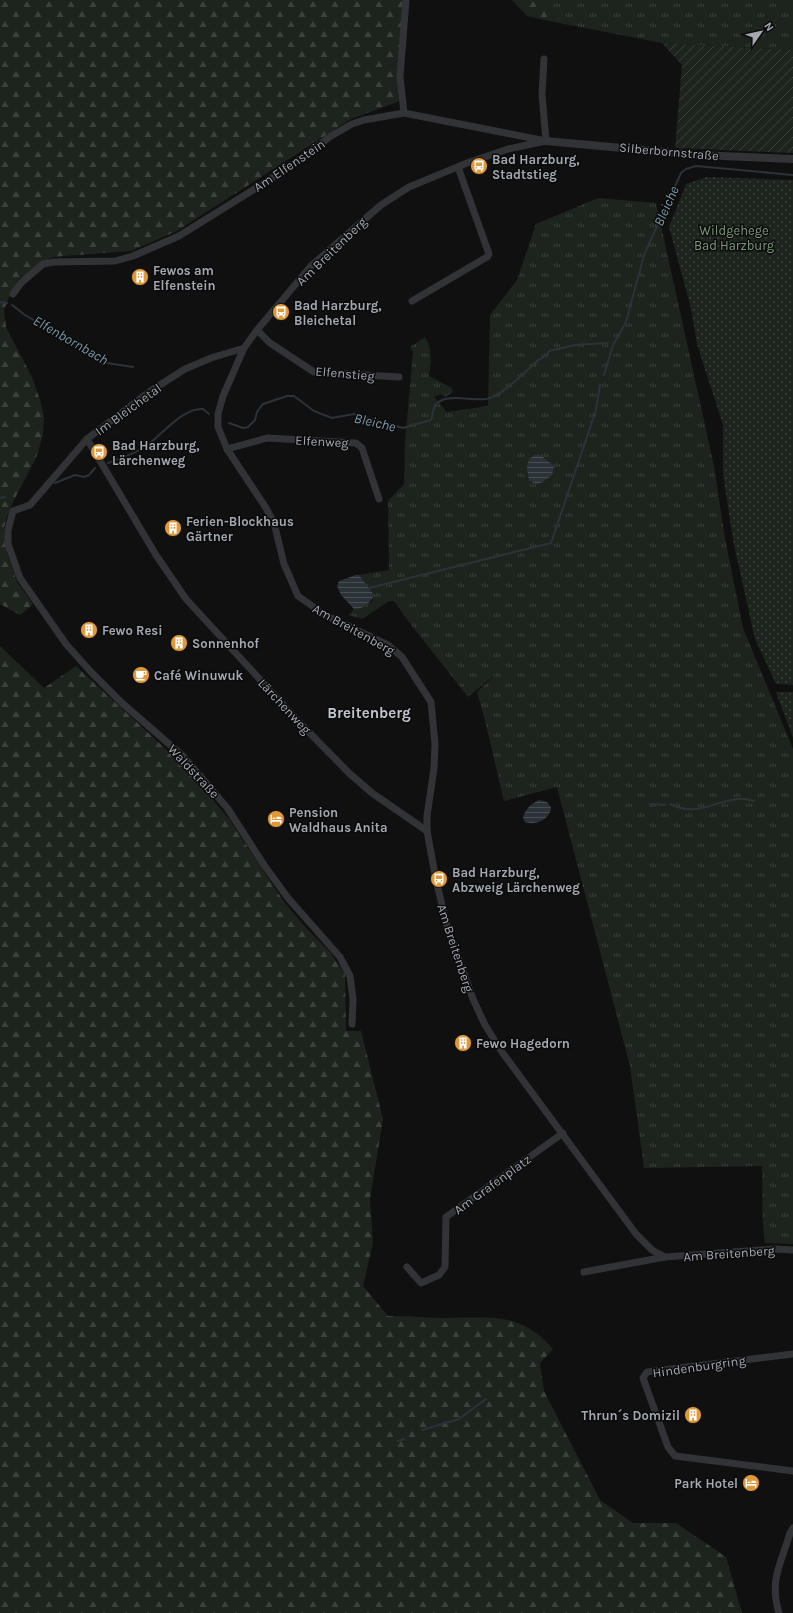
<svg xmlns="http://www.w3.org/2000/svg" width="793" height="1613" viewBox="0 0 793 1613" font-family="Karla,sans-serif">
  <style>
    .grass { fill: url(#grass-tufts) }
    .forest { fill: url(#forest-firs) }
    .park { fill: url(#park-dots) }
    .garden { fill: url(#garden-furrows) }
    .water { fill: url(#water-rules) }
    .lines { fill: none; stroke-linecap: round; stroke-linejoin: round }
    .stream { stroke: #2b3339; stroke-width: 2 }
    .minor { stroke: #323336; stroke-width: 7 }
    .tertiary { stroke: #323336; stroke-width: 8 }
    .labels { text-anchor: middle; stroke-width: 3; stroke-linejoin: round; paint-order: stroke }
    .street-label { font-size: 13px; fill: #a3a8b1; stroke: #0b0b0c }
    .poi-label { font-size: 13px; font-weight: bold; fill: #a3a8b1; stroke: #0b0b0c; text-anchor: start }
    .park-label { font-size: 13px; fill: #7c9a7b; stroke: #0b0b0c }
    .water-label { font-size: 14px; font-style: italic; fill: #7c99a9; stroke: #0b0b0c }
    .quarter-label { font-size: 15px; font-weight: bold; fill: #c3c7cd; stroke: #0b0b0c }
  </style>
  <defs>
    <pattern id="grass-tufts" width="24" height="20" patternUnits="userSpaceOnUse"><rect width="24" height="20" fill="#1d241d"/><path d="M3 7l-1-3M5 7V3M7 7l1-3M15 17l-1-3M17 17v-4M19 17l1-3" fill="none" stroke="#3b413b"/></pattern>
    <pattern id="forest-firs" width="22" height="20" patternUnits="userSpaceOnUse"><rect width="22" height="20" fill="#1d241d"/><path d="M5 1l3.5 6h-7zM16 11l3.5 6h-7z" fill="#3b413b"/></pattern>
    <pattern id="park-dots" width="8" height="8" patternUnits="userSpaceOnUse"><rect width="8" height="8" fill="#1d241d"/><path d="M2 2h.1M6 6h.1" fill="none" stroke="#3b413b" stroke-width="1.8" stroke-linecap="round"/></pattern>
    <pattern id="garden-furrows" width="10" height="10" patternUnits="userSpaceOnUse"><rect width="10" height="10" fill="#1d241d"/><path d="M-1 1l2-2M0 10L10 0M9 11l2-2" fill="none" stroke="#3b413b"/></pattern>
    <pattern id="water-rules" width="6" height="5" patternUnits="userSpaceOnUse"><rect width="6" height="5" fill="#2b3339"/><path d="M0 2.5h6" fill="none" stroke="#474e53"/></pattern>
  </defs>
  <rect width="100%" height="100%" fill="#101011"/>
  <g class="grass">
    <path d="M 550,0 L 793,0 L 793,50 L 662,43 L 554,22 Z"/>
    <path d="M 598,198 L 656,203 L 714,466 L 725,538 L 743,628 L 793,749 L 793,1244 L 765,1243 C 761,1218 763,1191 762,1166 L 644,1168 L 630,1066 L 557,787 L 504,801 C 495,765 488,728 477,692 L 497,673 L 468,697 L 409,622 L 394,601 L 389,601 L 362,619 L 349,615 L 354,609 L 358,609 L 372,602 L 374,595 L 359,575 L 389,570 L 388,501 L 404,484 L 405,442 L 413,352 L 410,347 L 425,337 C 433,350 431,361 429,376 L 452,388 L 453,392 L 445,397 L 441,394 L 434,397 L 447,412 L 488,406 L 490,315 L 517,280 L 536,224 Z"/>
  </g>
  <g class="forest">
    <path d="M 0,0 L 403,0 L 400,101 L 351,119 L 177,231 L 131,251 L 52,257 L 19,279 L 11,292 L 4,310 L 6,327 L 32,377 L 41,403 L 44,417 L 43,435 L 36,458 L 14,500 L 6,519 L 4,529 L 8,556 L 17,582 L 33,604 L 20,615 L 0,604 Z"/>
    <path d="M 512,0 L 550,0 L 554,22 L 527,16 Z"/>
    <path d="M 0,646 L 44,688 L 76,666 L 170,753 L 199,783 L 229,819 L 284,902 L 307,929 L 330,952 L 345,974 L 346,1031 L 361,1031 L 383,1119 L 370,1199 L 373,1243 L 363,1286 L 388,1316 C 408,1316 427,1318 446,1318 C 490,1317 521,1312 553,1349 L 540,1363 L 544,1391 L 600,1500 L 633,1523 L 676,1523 L 726,1557 L 742,1613 L 0,1613 Z"/>
  </g>
  <g class="park">
    <path d="M 707,177 L 793,180 L 793,685 L 776,684 L 755,639 L 733,540 L 723,474 L 723,425 L 697,344 L 691,308 L 669,227 L 686,184 Z"/>
    <path d="M 776,692 L 793,692 L 793,738 Z"/>
  </g>
  <path class="garden" d="M 662,43 L 793,50 L 793,153 L 675,148 L 682,65 Z"/>
  <g class="water">
    <path d="M 535,455 L 540,455 L 554,466 L 552,475 L 543,482 L 536,484 L 529,480 L 527,467 L 529,459 Z"/>
    <path d="M 356,575 L 359,575 L 374,595 C 371,603 362,610 354,609 L 341,595 L 337,586 L 339,581 Z"/>
    <path d="M 539,800 L 547,802 L 551,807 C 551,819 535,826 525,822 L 523,818 C 525,809 531,804 539,800 Z"/>
  </g>
  <g class="lines">
    <g class="stream">
      <path d="M 0,302 L 7,303"/>
      <path d="M 12,305 L 25,315 L 107,363 L 133,367"/>
      <path d="M 604,375 L 613,345 L 626,322 L 644,255 L 681,173 L 686,169 L 696,166 L 793,175"/>
      <path d="M 229,423 L 243,428 L 248,427 L 255,420 L 257,412 L 263,404 L 287,396 L 294,396 L 314,411 L 332,418 L 354,414 L 403,428 L 431,420 C 433,416 432,412 434,408 C 443,388 479,406 495,396 C 511,387 525,372 538,360 L 546,356 L 549,351 L 575,345 L 607,343"/>
      <path d="M 108,463 C 120,458 134,454 145,447 C 161,436 183,407 203,409 L 209,414"/>
      <path d="M 55,483 L 75,475 L 84,477 L 89,475 L 95,468"/>
      <path d="M 0,498 L 5,497"/>
      <path d="M 369,588 L 551,543 L 596,410 L 600,385"/>
      <path d="M 650,804 L 665,805"/>
      <path d="M 670,804 C 696,817 712,802 738,799 C 743,798 749,800 754,801"/>
      <path d="M 422,1430 L 459,1419 L 486,1399"/>
      <path d="M 398,1441 L 404,1439"/>
    </g>
    <g class="minor">
      <path d="M 544,59 L 542,94 L 546,141"/>
      <path d="M 404,113 L 400,77 L 406,0"/>
      <path d="M 546,141 L 508,149 L 467,163 L 409,187 L 381,205 L 311,266 L 257,330 L 244,348 L 223,396 L 218,414 L 218,427 L 227,449 L 266,508 L 274,523 L 284,564 L 298,596 L 325,615 L 388,645 L 402,657 L 431,702 L 435,744 L 434,768 L 427,816 L 427,831 L 436,880 L 447,926 L 473,999 L 485,1025 L 502,1052 L 636,1234 L 652,1250 L 665,1257 L 775,1249 L 793,1250"/>
      <path d="M 13,294 L 21,283 L 43,264 L 54,262 L 115,261 L 133,256 L 179,236 L 285,170 L 331,136 L 352,124 L 364,120 L 404,113 L 541,140"/>
      <path d="M 412,301 L 487,257 L 489,254 L 458,167"/>
      <path d="M 257,330 L 270,343 L 314,372 L 399,377"/>
      <path d="M 244,348 L 211,358 L 185,369 L 149,392 L 87,439 L 30,505 L 13,511 L 8,530 L 8,544 L 20,578 L 66,644 L 91,672 L 122,703 L 184,757 L 228,809 L 264,865 L 288,898 L 340,957 L 350,976 L 353,999 L 352,1024"/>
      <path d="M 87,439 L 156,555 L 186,599 L 299,722 L 349,773 L 372,793 L 427,831"/>
      <path d="M 227,449 L 267,438 L 356,443 L 362,448 L 379,499"/>
      <path d="M 407,1267 L 421,1283 L 439,1275 L 445,1267 L 446,1217 L 563,1133"/>
      <path d="M 584,1272 L 665,1257"/>
      <path d="M 793,1354 L 647,1372 L 643,1378 L 668,1447 L 675,1456 L 793,1471"/>
      <path d="M 779,1613 C 769,1580 781,1564 790,1533 L 793,1528"/>
    </g>
    <path class="tertiary" d="M 546,141 L 698,155 L 793,159"/>
  </g>
  <defs>
    <g id="bus-disc" transform="scale(0.9)"><circle r="9.5" fill="#df983a" stroke="#0b0b0c"/><path d="M-5-6H5V4H4V6H2V4H-2V6H-4V4H-5ZM-3.5-4V0h7V-4ZM-3.5 1.2v1.5H-2V1.2ZM2 1.2v1.5H3.5V1.2Z" fill="#fff"/></g>
    <g id="building-disc" transform="scale(0.9)"><circle r="9.5" fill="#df983a" stroke="#0b0b0c"/><path d="M-4-6H4V6H1V3H-1V6H-4ZM-2.5-4.3h1.7v1.8h-1.7ZM.8-4.3h1.7v1.8H.8ZM-2.5-1h1.7V.8h-1.7ZM.8-1h1.7V.8H.8Z" fill="#fff"/></g>
    <g id="cafe-disc" transform="scale(0.9)"><circle r="9.5" fill="#df983a" stroke="#0b0b0c"/><path d="M-5.5-4.5H6V0H3Q3 3.5 0 3.5H-2.5Q-5.5 3.5-5.5 0ZM3-3.2v2h1.7v-2ZM-6 4.5H4V6H-6Z" fill="#fff"/></g>
    <g id="hotel-disc" transform="scale(0.9)"><circle r="9.5" fill="#df983a" stroke="#0b0b0c"/><path d="M-6-4.5h1.5V1H6V5H4.5V3h-9V5H-6ZM-4 0a1.8 1.8 0 1 1 3.6 0ZM.5 0V-2.5h3Q6-2.5 6 0Z" fill="#fff"/></g>
  </defs>
  <g fill-rule="evenodd">
    <use href="#bus-disc" x="479" y="166"/>
    <use href="#building-disc" x="140" y="277"/>
    <use href="#bus-disc" x="281" y="312"/>
    <use href="#bus-disc" x="99" y="452"/>
    <use href="#building-disc" x="173" y="528"/>
    <use href="#building-disc" x="89" y="630"/>
    <use href="#building-disc" x="179" y="643"/>
    <use href="#cafe-disc" x="141" y="675"/>
    <use href="#hotel-disc" x="276" y="819"/>
    <use href="#bus-disc" x="439" y="879"/>
    <use href="#building-disc" x="463" y="1043"/>
    <use href="#building-disc" x="693" y="1415"/>
    <use href="#hotel-disc" x="751" y="1483"/>
  </g>
  <g class="labels">
    <g class="street-label">
      <text transform="translate(669 151) rotate(5)" y="5">Silberbornstraße</text>
      <text transform="translate(289 165) rotate(-34)" y="5">Am Elfenstein</text>
      <text transform="translate(331 251) rotate(-44)" y="5">Am Breitenberg</text>
      <text transform="translate(345 373) rotate(5)" y="5">Elfenstieg</text>
      <text transform="translate(128 409) rotate(-36)" y="5">Im Bleichetal</text>
      <text transform="translate(322 441) rotate(3)" y="5">Elfenweg</text>
      <text transform="translate(354 629) rotate(29)" y="5">Am Breitenberg</text>
      <text transform="translate(285 706) rotate(47)" y="5">Lärchenweg</text>
      <text transform="translate(194 771) rotate(47)" y="5">Waldstraße</text>
      <text transform="translate(456 948) rotate(72)" y="5">Am Breitenberg</text>
      <text transform="translate(492 1184) rotate(-36)" y="5">Am Grafenplatz</text>
      <text transform="translate(729 1253) rotate(-4)" y="5">Am Breitenberg</text>
      <text transform="translate(699 1366) rotate(-8)" y="5">Hindenburgring</text>
    </g>
    <g class="poi-label">
      <text x="492" y="164">Bad Harzburg,<tspan x="492" dy="15">Stadtstieg</tspan></text>
      <text x="153" y="275">Fewos am<tspan x="153" dy="15">Elfenstein</tspan></text>
      <text x="294" y="310">Bad Harzburg,<tspan x="294" dy="15">Bleichetal</tspan></text>
      <text x="112" y="450">Bad Harzburg,<tspan x="112" dy="15">Lärchenweg</tspan></text>
      <text x="186" y="526">Ferien-Blockhaus<tspan x="186" dy="15">Gärtner</tspan></text>
      <text x="102" y="635">Fewo Resi</text>
      <text x="192" y="648">Sonnenhof</text>
      <text x="154" y="680">Café Winuwuk</text>
      <text x="289" y="817">Pension<tspan x="289" dy="15">Waldhaus Anita</tspan></text>
      <text x="452" y="877">Bad Harzburg,<tspan x="452" dy="15">Abzweig Lärchenweg</tspan></text>
      <text x="476" y="1048">Fewo Hagedorn</text>
      <text x="680" y="1420" text-anchor="end">Thrun´s Domizil</text>
      <text x="738" y="1488" text-anchor="end">Park Hotel</text>
    </g>
    <g class="park-label">
      <text x="734" y="235">Wildgehege<tspan x="734" dy="15">Bad Harzburg</tspan></text>
    </g>
    <g class="water-label">
      <text transform="translate(666 206) rotate(-66)" y="5">Bleiche</text>
      <text transform="translate(71 340) rotate(30)" y="5">Elfenbornbach</text>
      <text transform="translate(375 422) rotate(13)" y="5">Bleiche</text>
    </g>
    <g class="quarter-label">
      <text x="369" y="718">Breitenberg</text>
    </g>
  </g>
  <g transform="translate(761 32) rotate(56)" stroke="#0b0b0c" stroke-width="3" paint-order="stroke">
  <path d="M0-3L7 15L0 10L-7 15Z" fill="#a3a8b1"/>
  <text y="-6" font-size="11" font-weight="bold" text-anchor="middle" fill="#a3a8b1">N</text>
  </g>
</svg>
